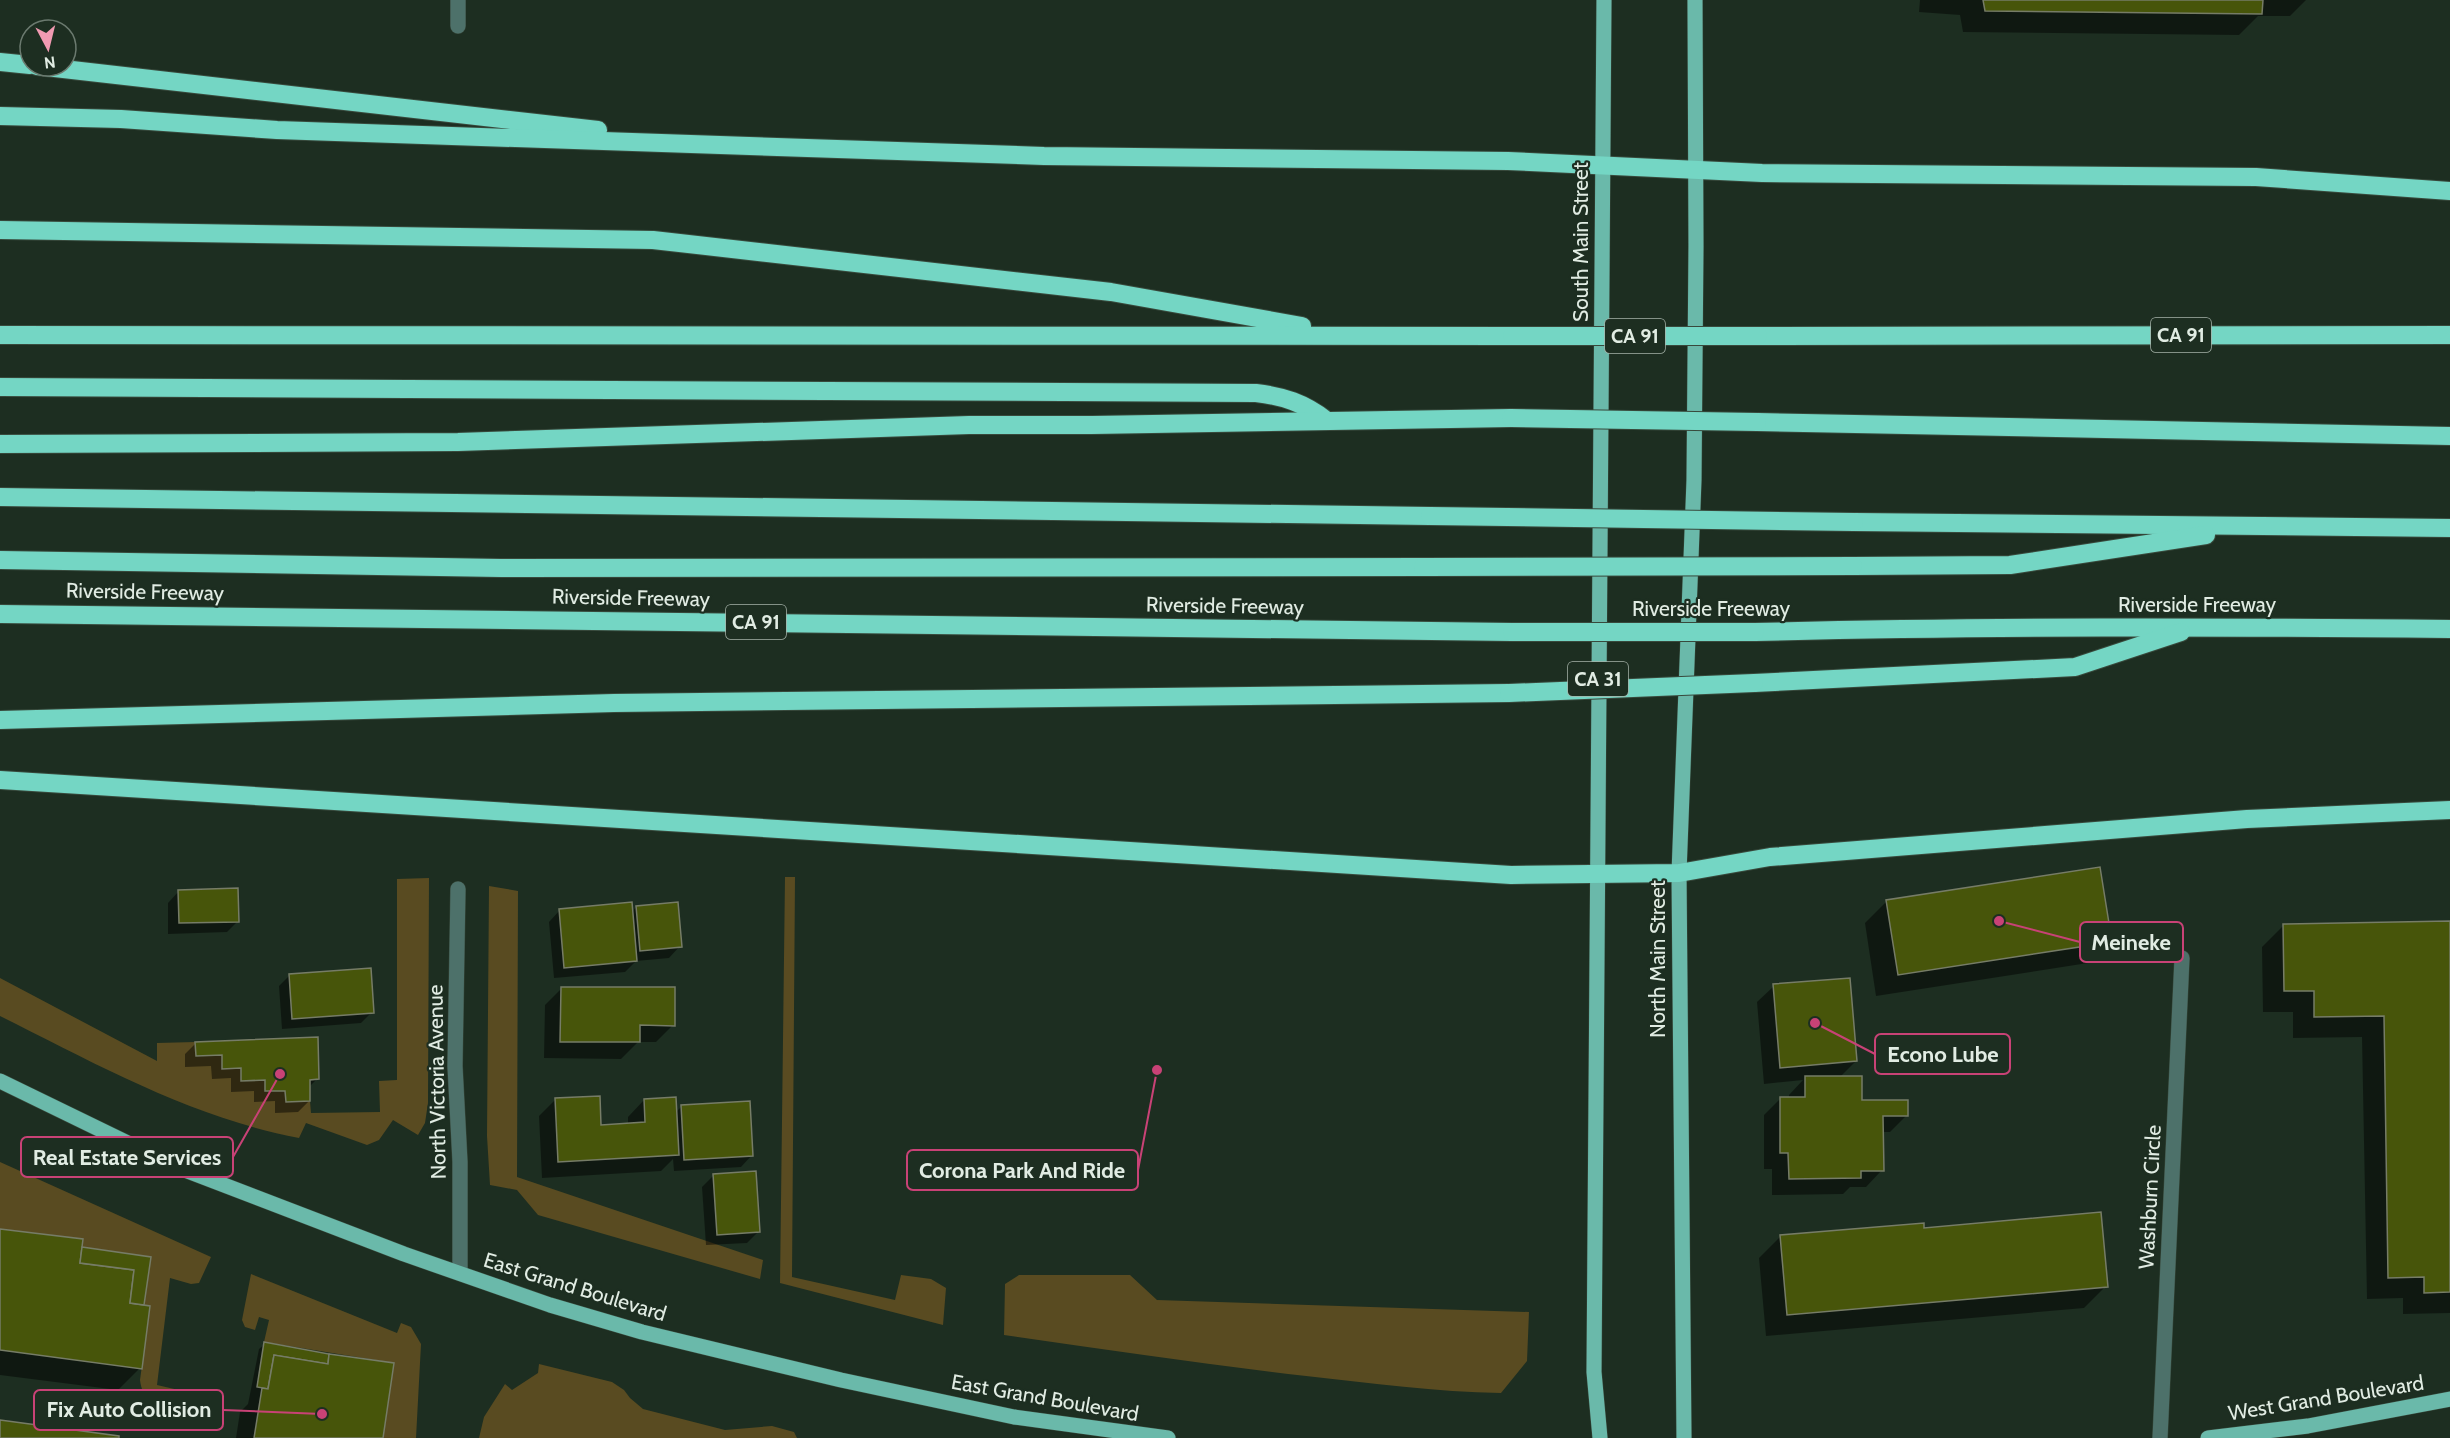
<svg xmlns="http://www.w3.org/2000/svg" width="2450" height="1438" viewBox="0 0 2450 1438" font-family="Cabin,sans-serif">
  <style>
    .green { fill: #594b21 }
    .shadow { fill: #0007 }
    .building { fill: #47550a; stroke: #767c67; stroke-width: 1.5 }
    .lines { fill: none; stroke-linecap: round; stroke-linejoin: round }
    .minor-casing { stroke: #38493c; stroke-width: 16 }
    .tertiary-casing { stroke: #38493c; stroke-width: 16 }
    .primary-casing { stroke: #38493c; stroke-width: 16 }
    .motorway-casing { stroke: #38493c; stroke-width: 20 }
    .minor { stroke: #4d716a; stroke-width: 15 }
    .tertiary { stroke: #4d716a; stroke-width: 15 }
    .primary { stroke: #6ab9aa; stroke-width: 15 }
    .motorway { stroke: #74d6c4; stroke-width: 18 }
    .motorway-bridge-casing { stroke: #38493c; stroke-width: 20; stroke-linecap: butt }
    .motorway-bridge { stroke: #74d6c4; stroke-width: 18 }
    .labels { text-anchor: middle; stroke-width: 4.5; stroke-linejoin: round; paint-order: stroke }
    .shield { fill: #1d2e21; stroke: #a6b3a9; stroke-width: 1.5 }
    .shield-label { font-size: 20px; font-weight: bold; fill: #e1ece3 }
    .street-label { font-size: 21px; fill: #e1ece3; stroke: #1d2e21 }
    .leader { fill: none; stroke: #c84276; stroke-width: 2 }
    .callout-dot { fill: #c84276; stroke: #1d2e21; stroke-width: 2 }
    .callout { fill: #1d2e21; stroke: #c84276; stroke-width: 2 }
    .callout-label { font-size: 22px; text-anchor: middle; font-weight: bold; fill: #e1ece3 }
  </style>
  <rect width="100%" height="100%" fill="#1d2e21"/>
  <g class="green">
    <path d="M 785,877 L 795,877 L 792,1277 L 895,1300 L 901,1275 L 931,1279 L 946,1288 L 943,1325 L 780,1283 Z"/>
    <path d="M 429,878 L 428,1103 L 425,1123 L 418,1135 L 393,1120 L 379,1140 L 367,1145 L 306,1123 L 299,1138 C 193,1118 96,1064 0,1016 L 0,978 L 157,1061 L 157,1043 L 195,1042 L 196,1056 L 222,1055 L 222,1069 L 241,1068 L 242,1081 L 265,1080 L 265,1091 L 285,1091 L 286,1102 L 310,1101 L 311,1113 L 380,1112 L 379,1081 L 397,1080 L 397,879 Z"/>
    <path d="M 489,886 L 518,891 L 517,1177 L 763,1260 L 760,1279 L 538,1215 L 517,1190 L 490,1185 L 487,1136 Z"/>
    <path d="M 0,1162 L 211,1257 L 199,1283 L 191,1284 L 170,1278 L 157,1385 L 183,1391 L 185,1399 L 182,1404 C 160,1407 143,1405 140,1380 L 150,1306 L 144,1305 L 151,1257 L 82,1247 L 83,1239 L 0,1229 Z"/>
    <path d="M 251,1274 L 397,1333 L 401,1323 L 411,1327 L 421,1344 L 416,1438 L 383,1438 L 394,1363 L 264,1342 L 269,1320 L 259,1317 L 255,1330 L 245,1327 L 242,1320 Z"/>
    <path d="M 1019,1275 L 1130,1275 L 1157,1300 L 1529,1312 L 1527,1361 L 1501,1393 C 1436,1392 1371,1383 1306,1376 C 1205,1364 1105,1350 1004,1335 L 1005,1284 Z"/>
    <path d="M 539,1364 L 612,1382 L 624,1390 L 630,1398 L 643,1409 L 725,1430 L 772,1426 L 794,1432 L 797,1438 L 479,1438 L 484,1417 L 505,1384 L 512,1390 L 538,1373 Z"/>
  </g>
  <g class="shadow">
    <path d="M 1920,0 L 2306,0 L 2290,16 L 2258,16 L 2239,35 L 1963,32 L 1960,15 L 1919,12 Z"/>
    <path d="M 179,891 L 238,921 L 227,932 L 168,934 L 168,903 Z"/>
    <path d="M 1887,901 L 2110,941 L 2088,963 L 1876,996 L 1865,923 Z"/>
    <path d="M 636,907 L 680,946 L 669,958 L 636,961 L 625,972 L 554,978 L 549,922 L 560,910 L 632,912 Z"/>
    <path d="M 2450,922 L 2450,1313 L 2403,1314 L 2403,1298 L 2367,1299 L 2362,1037 L 2293,1038 L 2293,1012 L 2263,1012 L 2262,947 L 2284,925 Z"/>
    <path d="M 290,975 L 372,1012 L 361,1023 L 282,1029 L 279,986 Z"/>
    <path d="M 1774,986 L 1856,1061 L 1839,1078 L 1861,1102 L 1907,1115 L 1890,1132 L 1882,1132 L 1882,1170 L 1866,1187 L 1850,1187 L 1843,1194 L 1772,1195 L 1772,1169 L 1764,1169 L 1764,1115 L 1781,1098 L 1789,1098 L 1789,1095 L 1803,1080 L 1764,1084 L 1757,1002 Z"/>
    <path d="M 562,988 L 673,1025 L 656,1042 L 638,1042 L 621,1059 L 544,1058 L 545,1005 Z"/>
    <path d="M 196,1043 L 317,1079 L 309,1087 L 309,1101 L 298,1112 L 275,1113 L 275,1101 L 254,1102 L 254,1091 L 231,1092 L 231,1078 L 212,1079 L 211,1066 L 185,1067 L 185,1054 Z"/>
    <path d="M 555,1100 L 600,1126 L 628,1125 L 628,1117 L 644,1100 L 675,1113 L 682,1106 L 752,1155 L 741,1167 L 674,1171 L 673,1159 L 661,1171 L 542,1178 L 539,1116 Z"/>
    <path d="M 713,1176 L 759,1231 L 747,1243 L 706,1245 L 702,1187 Z"/>
    <path d="M 0,1230 L 80,1252 L 150,1259 L 143,1306 L 140,1368 L 118,1390 L 0,1375 Z"/>
    <path d="M 1923,1230 L 2106,1286 L 2084,1308 L 1766,1336 L 1759,1258 L 1781,1236 Z"/>
    <path d="M 265,1344 L 382,1438 L 236,1438 L 240,1412 L 248,1404 L 259,1349 Z"/>
  </g>
  <g class="building">
    <path d="M 1983,0 L 2263,0 L 2262,14 L 1985,11 Z"/>
    <path d="M 2100,867 L 2112,942 L 1898,975 L 1886,900 Z"/>
    <path d="M 238,888 L 239,922 L 179,923 L 178,890 Z"/>
    <path d="M 632,902 L 637,961 L 564,968 L 559,909 Z"/>
    <path d="M 678,902 L 682,947 L 640,951 L 636,906 Z"/>
    <path d="M 2450,921 L 2450,1292 L 2424,1293 L 2424,1277 L 2388,1278 L 2384,1016 L 2314,1017 L 2314,991 L 2284,991 L 2283,924 Z"/>
    <path d="M 371,968 L 374,1013 L 292,1019 L 289,974 Z"/>
    <path d="M 1850,978 L 1857,1061 L 1780,1068 L 1773,984 Z"/>
    <path d="M 561,987 L 675,987 L 675,1026 L 640,1025 L 640,1042 L 560,1042 Z"/>
    <path d="M 318,1037 L 319,1079 L 310,1080 L 310,1101 L 286,1102 L 285,1091 L 265,1091 L 265,1080 L 241,1081 L 241,1068 L 222,1069 L 222,1055 L 196,1056 L 195,1042 Z"/>
    <path d="M 1805,1076 L 1862,1076 L 1862,1100 L 1908,1100 L 1908,1116 L 1883,1116 L 1884,1171 L 1861,1171 L 1861,1178 L 1789,1179 L 1788,1153 L 1780,1153 L 1780,1097 L 1805,1097 Z"/>
    <path d="M 600,1096 L 601,1125 L 645,1122 L 644,1099 L 676,1097 L 679,1155 L 558,1162 L 555,1098 Z"/>
    <path d="M 750,1101 L 753,1156 L 684,1160 L 681,1105 Z"/>
    <path d="M 756,1171 L 760,1232 L 717,1235 L 713,1174 Z"/>
    <path d="M 2101,1212 L 2108,1287 L 1787,1315 L 1780,1235 L 1924,1223 L 1924,1228 Z"/>
    <path d="M 0,1229 L 83,1239 L 80,1263 L 134,1270 L 130,1303 L 150,1306 L 142,1369 L 0,1350 Z"/>
    <path d="M 82,1247 L 151,1257 L 144,1305 L 130,1303 L 134,1270 L 80,1263 Z"/>
    <path d="M 264,1342 L 329,1354 L 328,1364 L 274,1355 L 268,1389 L 257,1387 Z"/>
    <path d="M 329,1354 L 394,1363 L 383,1438 L 254,1438 L 262,1388 L 268,1389 L 274,1355 L 328,1364 Z"/>
    <path d="M 0,1420 L 119,1436 L 119,1438 L 0,1438 Z"/>
  </g>
  <g class="lines">
    <g class="minor-casing">
      <g id="minor">
        <path d="M 458,889 L 455,1066 L 460,1162 L 460,1273"/>
        <path d="M 2160,1438 L 2182,958"/>
      </g>
    </g>
    <g class="tertiary-casing">
      <path id="tertiary" d="M 458,26 L 458,0"/>
    </g>
    <g class="primary-casing">
      <g id="primary">
        <path d="M 0,1081 L 177,1167 L 404,1254 L 550,1305 L 642,1332 L 841,1380 L 1014,1417 L 1168,1438"/>
        <path d="M 1600,1438 L 1594,1372 L 1604,0"/>
        <path d="M 1684,1438 L 1679,873 L 1694,480 L 1696,246 L 1695,0"/>
        <path d="M 2208,1438 L 2308,1426 L 2450,1399"/>
      </g>
    </g>
    <g class="motorway-casing">
      <g id="motorway">
        <path d="M 0,62 L 30,65"/>
        <path d="M 37,66 L 598,130"/>
        <path d="M 0,116 L 121,119 L 277,130 L 1044,156 L 1508,161 L 1762,173 L 2256,177 L 2450,191"/>
        <path d="M 0,230 L 653,240 L 1111,292 L 1302,326"/>
        <path d="M 0,335 L 1512,336"/>
        <path d="M 1758,336 L 2450,335"/>
        <path d="M 0,387 L 1256,393 C 1283,396 1304,403 1326,420"/>
        <path d="M 1757,422 L 2450,436"/>
        <path d="M 0,444 L 458,442 L 969,425 L 1092,425 L 1511,418"/>
        <path d="M 0,497 L 1430,516"/>
        <path d="M 1854,522 L 2450,528"/>
        <path d="M 0,560 L 501,568 L 1423,567"/>
        <path d="M 1853,566 L 2010,565 L 2206,535"/>
        <path d="M 0,614 L 1512,632"/>
        <path d="M 1755,632 C 1986,626 2218,627 2450,629"/>
        <path d="M 1754,683 L 2075,667 L 2181,632"/>
        <path d="M 0,720 L 614,703 L 1509,693"/>
        <path d="M 0,780 L 1511,875 L 1679,873 L 1770,857 L 2247,819 L 2450,810"/>
      </g>
    </g>
    <use href="#minor" class="minor"/>
    <use href="#tertiary" class="tertiary"/>
    <use href="#primary" class="primary"/>
    <use href="#motorway" class="motorway"/>
    <g class="motorway-bridge-casing">
      <g id="motorway-bridge">
        <path d="M 1512,336 L 1758,336"/>
        <path d="M 1511,418 L 1757,422"/>
        <path d="M 1430,516 L 1854,522"/>
        <path d="M 1423,567 L 1853,566"/>
        <path d="M 1512,632 L 1755,632"/>
        <path d="M 1509,693 L 1754,683"/>
      </g>
    </g>
    <use href="#motorway-bridge" class="motorway-bridge"/>
  </g>
  <g class="labels">
    <g class="shield">
      <rect x="2151" y="318" width="60" height="34" rx="4.5"/>
      <rect x="1605" y="319" width="60" height="34" rx="4.5"/>
      <rect x="726" y="605" width="60" height="34" rx="4.5"/>
      <rect x="1568" y="662" width="60" height="34" rx="4.5"/>
    </g>
    <g class="shield-label">
      <text x="2181" y="342">CA 91</text>
      <text x="1635" y="343">CA 91</text>
      <text x="756" y="629">CA 91</text>
      <text x="1598" y="686">CA 31</text>
    </g>
    <g class="street-label">
      <text transform="translate(1581 242) rotate(-90)" y="7">South Main Street</text>
      <text transform="translate(145 592) rotate(1)" y="7">Riverside Freeway</text>
      <text transform="translate(631 598) rotate(1)" y="7">Riverside Freeway</text>
      <text x="2197" y="612">Riverside Freeway</text>
      <text transform="translate(1225 606) rotate(1)" y="7">Riverside Freeway</text>
      <text x="1711" y="616">Riverside Freeway</text>
      <text transform="translate(1658 959) rotate(-90)" y="7">North Main Street</text>
      <text transform="translate(437 1082) rotate(-91)" y="7">North Victoria Avenue</text>
      <text transform="translate(2150 1197) rotate(-87)" y="7">Washburn Circle</text>
      <text transform="translate(575 1287) rotate(17)" y="7">East Grand Boulevard</text>
      <text transform="translate(1045 1398) rotate(10)" y="7">East Grand Boulevard</text>
      <text transform="translate(2326 1398) rotate(-9)" y="7">West Grand Boulevard</text>
    </g>
  </g>
  <path class="leader" d="M1999 921L2080 942M1815 1023L1875 1054M280 1074L233 1157M1157 1070L1138 1170M322 1414L223 1410"/>
  <g class="callout-dot">
    <circle cx="1999" cy="921" r="6"/>
    <circle cx="1815" cy="1023" r="6"/>
    <circle cx="280" cy="1074" r="6"/>
    <circle cx="1157" cy="1070" r="6"/>
    <circle cx="322" cy="1414" r="6"/>
  </g>
  <g class="callout">
    <rect x="2080" y="922" width="103" height="40" rx="6"/>
    <rect x="1875" y="1034" width="135" height="40" rx="6"/>
    <rect x="21" y="1137" width="212" height="40" rx="6"/>
    <rect x="907" y="1150" width="231" height="40" rx="6"/>
    <rect x="34" y="1390" width="189" height="40" rx="6"/>
  </g>
  <g class="callout-label">
    <text x="2131" y="950">Meineke</text>
    <text x="1943" y="1062">Econo Lube</text>
    <text x="127" y="1165">Real Estate Services</text>
    <text x="1022" y="1178">Corona Park And Ride</text>
    <text x="129" y="1417">Fix Auto Collision</text>
  </g>
  <g transform="translate(48 48) rotate(173)"><circle r="28" fill="#1d2e21" stroke="#6b7a6f" stroke-width="1.5"/>
  <path d="M0-4.5L10 22L0 15L-10 22Z" fill="#f19ab2"/>
  <text y="-9" font-size="16" font-weight="bold" text-anchor="middle" fill="#e1ece3">N</text>
  </g>
</svg>
